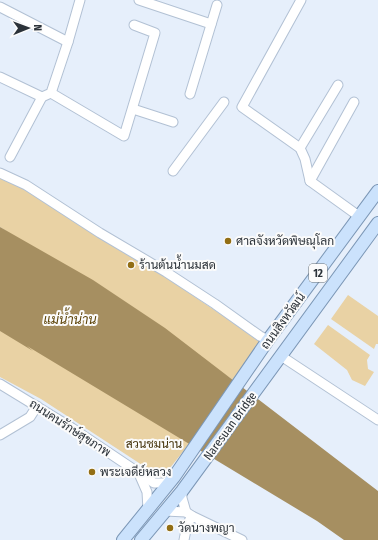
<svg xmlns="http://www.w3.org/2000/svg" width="378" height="540" viewBox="0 0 378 540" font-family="'Fira Sans Condensed',Sarabun,sans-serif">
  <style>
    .green { fill: #e9d2a4 }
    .water { fill: #a68f61 }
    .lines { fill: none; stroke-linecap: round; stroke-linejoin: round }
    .minor-casing { stroke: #b2c1d4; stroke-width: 11 }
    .major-casing { stroke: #7c97b6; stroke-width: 14 }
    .minor { stroke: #fff; stroke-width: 9 }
    .major { stroke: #cbe2fc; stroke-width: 12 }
    .poi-dot { fill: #926e14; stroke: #fbfbfb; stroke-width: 1.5 }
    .labels { text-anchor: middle; stroke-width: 4; stroke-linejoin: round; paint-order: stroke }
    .shield { fill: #fbfbfb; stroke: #696e73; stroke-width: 1 }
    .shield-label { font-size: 11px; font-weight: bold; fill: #2b3239 }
    .poi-label { font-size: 12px; fill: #2b3239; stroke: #fbfbfb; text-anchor: start }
    .street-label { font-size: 12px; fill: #2b3239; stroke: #fbfbfb }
    .park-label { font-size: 12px; fill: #46350e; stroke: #fbfbfb }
    .water-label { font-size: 13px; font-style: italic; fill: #5f460b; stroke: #fbfbfb }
  </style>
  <rect width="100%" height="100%" fill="#e6effb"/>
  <g class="green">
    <path d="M 0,173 L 100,233 L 262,342 L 233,380 L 0,227 Z"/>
    <path d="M 348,295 L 378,316 L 378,344 L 376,344 L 374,349 L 331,319 Z"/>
    <path d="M 328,325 L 370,355 L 367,360 L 368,369 L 374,372 L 365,386 L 352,380 L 347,370 L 314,344 Z"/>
    <path d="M 0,328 L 193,439 L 162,478 L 41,399 L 0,377 Z"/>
  </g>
  <path class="water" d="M 0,227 L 93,280 L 165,328 L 378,491 L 378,540 L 344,540 L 317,521 L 27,346 L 33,351 L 0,331 Z"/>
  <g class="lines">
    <g class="minor-casing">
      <g id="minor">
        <path d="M 139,0 L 211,24"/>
        <path d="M 301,0 L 242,107 L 300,148 L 305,159 L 310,181 L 360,217"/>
        <path d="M 0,7 L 68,42"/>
        <path d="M 0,77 L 42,97"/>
        <path d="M 51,93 L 124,136 L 155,33 L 134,25"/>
        <path d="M 190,94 L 217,5"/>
        <path d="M 133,109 L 173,122"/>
        <path d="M 300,148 L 338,85"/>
        <path d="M 10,157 L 42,97 L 51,93 L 68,42 L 80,0"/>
        <path d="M 173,171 L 224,102"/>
        <path d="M 0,173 L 26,185 L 100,233 L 166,272 L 215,304 L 260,336 L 268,340"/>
        <path d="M 310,181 L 354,102"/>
        <path d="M 281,356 L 378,420"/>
        <path d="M 0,384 L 72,428 L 154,483 L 164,483 L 172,479"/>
        <path d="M 0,435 L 30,417 L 37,406"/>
        <path d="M 140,476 L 147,492 L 148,510"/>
        <path d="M 165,511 L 186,512 L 182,498 L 182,491"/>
        <path d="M 186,512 L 192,516 L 242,540"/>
        <path d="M 184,540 L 187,525 L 192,516"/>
      </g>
    </g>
    <g class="major-casing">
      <g id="major">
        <path d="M 123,540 L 174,477 L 268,340 L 378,191"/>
        <path d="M 141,540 L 182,491 L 378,223"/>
      </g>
    </g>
    <use href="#minor" class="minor"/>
    <use href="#major" class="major"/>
  </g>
  <g class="poi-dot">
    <circle cx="228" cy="241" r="4"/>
    <circle cx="131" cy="265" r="4"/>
    <circle cx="92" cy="472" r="4"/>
    <circle cx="170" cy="528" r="4"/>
  </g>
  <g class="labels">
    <rect class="shield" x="309" y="264" width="18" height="18" rx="3"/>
    <g class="shield-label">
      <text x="318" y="277">12</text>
    </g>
    <g class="poi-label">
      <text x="236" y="245">ศาลจังหวัดพิษณุโลก</text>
      <text x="139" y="269">ร้านต้นน้ำนมสด</text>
      <text x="100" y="476">พระเจดีย์หลวง</text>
      <text x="178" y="532">วัดนางพญา</text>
    </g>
    <g class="street-label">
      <text transform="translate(283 321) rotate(-54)" y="4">ถนนสิงหวัฒน์</text>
      <text transform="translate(230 426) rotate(-54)" y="4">Naresuan Bridge</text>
      <text transform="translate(70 428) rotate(33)" y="4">ถนนคนรักษ์สุขภาพ</text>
    </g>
    <g class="park-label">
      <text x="154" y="448">สวนชมน่าน</text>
    </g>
    <g class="water-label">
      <text x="70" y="324">แม่น้ำน่าน</text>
    </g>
  </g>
  <g transform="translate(28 28) rotate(89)" stroke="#fbfbfb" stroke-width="3" paint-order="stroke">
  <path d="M0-3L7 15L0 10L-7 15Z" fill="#2b3239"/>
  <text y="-6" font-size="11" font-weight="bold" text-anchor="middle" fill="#2b3239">N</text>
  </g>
</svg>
